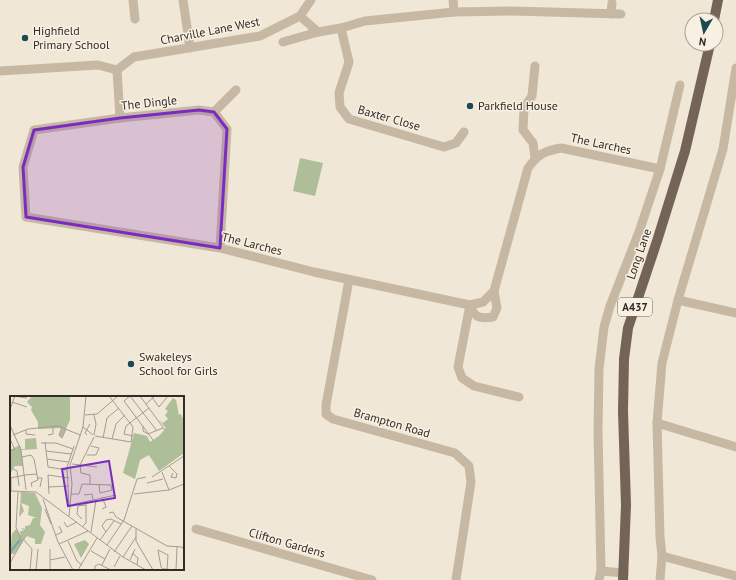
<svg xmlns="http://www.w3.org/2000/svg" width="736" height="580" viewBox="0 0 736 580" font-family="'PT Sans',sans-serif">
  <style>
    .green { fill: #adbe98 }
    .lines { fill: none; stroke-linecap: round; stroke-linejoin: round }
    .street { stroke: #c7b8a4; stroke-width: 9 }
    .primary { stroke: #746457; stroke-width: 10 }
    .marked { fill: #7b2cbf; fill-opacity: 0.2; stroke: #7b2cbf; stroke-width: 3; stroke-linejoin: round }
    .poi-dot { fill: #1d4952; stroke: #f8f1e3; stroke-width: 1.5 }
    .labels { text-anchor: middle; stroke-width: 3; stroke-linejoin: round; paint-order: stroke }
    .shield { fill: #f8f1e3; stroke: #6e665e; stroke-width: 1 }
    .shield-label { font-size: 11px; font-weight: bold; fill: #332b25 }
    .poi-label { font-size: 12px; fill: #332b25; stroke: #f8f1e3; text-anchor: start }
    .street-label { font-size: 12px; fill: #332b25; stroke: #f8f1e3 }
    .inset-river { fill: none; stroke: #78a4ab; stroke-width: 2 }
    .inset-road { fill: none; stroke: #a49c90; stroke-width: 1 }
    .view { fill: #7b2cbf; fill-opacity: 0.15; stroke: #7b2cbf; stroke-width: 2 }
    .inset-edge { fill: none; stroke: #332b25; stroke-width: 2 }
  </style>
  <rect width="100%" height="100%" fill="#f0e7d7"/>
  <path class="green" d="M 300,158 L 323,163 L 315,196 L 293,191 Z"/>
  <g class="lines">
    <g class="street">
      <path d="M 133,0 L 135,19"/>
      <path d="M 183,0 L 190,48"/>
      <path d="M 453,0 L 454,12"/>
      <path d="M 611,14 L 612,3"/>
      <path d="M 300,16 L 318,32 L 341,28 L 365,21 L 454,12 L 512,11 L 621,14"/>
      <path d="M 341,28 L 349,62 L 339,93 L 340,107 L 349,119 L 444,147 L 456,143 L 464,132"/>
      <path d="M 283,42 L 318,32"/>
      <path d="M 535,66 L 532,96 L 524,108 L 523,130 L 533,143 L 535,158"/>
      <path d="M 117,70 L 134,57 L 260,36 L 300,16 L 311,0"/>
      <path d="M 117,70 L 120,118"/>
      <path d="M 0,71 L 98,65 L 117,70"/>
      <path d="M 214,112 L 236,90"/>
      <path d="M 220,248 L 227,129 L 214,112 L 199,110 L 120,118 L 34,130 L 23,167 L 26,217 L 220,248 L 314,272 L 470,305 L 483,302 L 494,291 L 528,168 C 538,154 545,151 561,148 L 660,169"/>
      <path d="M 349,280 L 326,405 L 326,414 L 333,419 L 455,453 L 469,466 L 471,482 L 456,580"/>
      <path d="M 678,300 L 736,313"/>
      <path d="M 470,305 L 458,367 L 462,378 L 474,386 L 519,397"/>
      <path d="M 470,305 C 475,318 479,319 493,317 L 497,308 L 494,291"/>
      <path d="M 657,423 L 736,447"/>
      <path d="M 196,529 L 372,580"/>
      <path d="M 662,556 L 736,576"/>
      <path d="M 601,571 L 598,431 L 599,369 L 604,327 L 610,306 L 639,232 L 660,169 L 680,85"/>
      <path d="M 599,580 L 601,571 L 624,573"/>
      <path d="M 660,580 L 662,556 L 660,537 L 657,423 L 662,363 L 678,300 L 723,149 L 736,68"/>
    </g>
    <g class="primary">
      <path d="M 714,20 L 718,0"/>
      <path d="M 623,580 L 626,505 L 623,411 L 624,359 L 628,328 L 657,241 L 685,151 L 710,44"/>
    </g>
  </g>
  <path class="marked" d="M 199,110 L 214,112 L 227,129 L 220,248 L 26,217 L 23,167 L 34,130 L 120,118 Z"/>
  <g class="poi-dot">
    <circle cx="25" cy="38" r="4"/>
    <circle cx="470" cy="106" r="4"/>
    <circle cx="131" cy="364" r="4"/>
  </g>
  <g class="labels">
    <rect class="shield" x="618" y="298" width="34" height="18" rx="3"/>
    <g class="shield-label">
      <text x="635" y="311">A437</text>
    </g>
    <g class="poi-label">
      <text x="33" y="35">Highfield<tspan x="33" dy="14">Primary School</tspan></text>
      <text x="478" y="110">Parkfield House</text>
      <text x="139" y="361">Swakeleys<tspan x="139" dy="14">School for Girls</tspan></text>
    </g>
    <g class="street-label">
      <text transform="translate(210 31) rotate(-11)" y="4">Charville Lane West</text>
      <text transform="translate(149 103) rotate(-6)" y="4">The Dingle</text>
      <text transform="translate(389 118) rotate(16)" y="4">Baxter Close</text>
      <text transform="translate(601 144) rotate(12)" y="4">The Larches</text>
      <text transform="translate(252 244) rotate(14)" y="4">The Larches</text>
      <text transform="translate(639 254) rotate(-71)" y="4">Long Lane</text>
      <text transform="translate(392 423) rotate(16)" y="4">Brampton Road</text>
      <text transform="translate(287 543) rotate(16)" y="4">Clifton Gardens</text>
    </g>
  </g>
  <g transform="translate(10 396)">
    <rect width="174" height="174" fill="#f0e7d7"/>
    <path d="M 22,0 L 60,0 L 60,24 L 52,41 L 49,40 L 52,32 L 28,33 L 28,26 L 21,14 L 22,11 L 17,6 ZM 163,2 L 166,4 L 169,19 L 171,18 L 174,25 L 174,57 L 149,75 L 139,59 L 130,64 L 125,83 L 113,77 L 124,37 L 137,40 L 140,46 L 149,40 L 156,32 L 149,24 L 153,27 L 158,23 L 155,19 L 158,15 L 155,13 ZM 26,42 L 27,53 L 11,54 L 13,70 L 5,70 L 0,78 L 0,54 L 10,49 L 11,53 L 15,53 L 15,43 ZM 12,96 L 25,97 L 32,112 L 30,129 L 35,136 L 31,148 L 25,148 L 25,143 L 17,140 L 4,158 L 0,158 L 2,138 L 6,133 L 11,139 L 10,135 L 14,135 L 11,132 L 15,133 L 15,130 L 20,129 L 23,122 L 27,122 L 18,119 L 19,110 L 11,107 L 14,115 L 9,121 L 11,98 L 9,98 ZM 75,144 L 79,148 L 71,162 L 64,148 Z" fill="#adbe98"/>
    <path class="inset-river" d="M 0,156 L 10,144"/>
    <path class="inset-road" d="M 4,0 L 17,2M 120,0 L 114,5 L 143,44M 120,0 L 147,35M 130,0 L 155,34M 141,0 L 149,11 L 158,0M 2,6 L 17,11M 136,8 L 145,0M 0,13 L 5,0M 75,19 L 87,18 L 108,0M 84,19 L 86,28 L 84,39M 0,29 L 11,54 L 16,94M 133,30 L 133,35 L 138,38 L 153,32M 52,31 L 49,39 L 52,42 L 56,33M 73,31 L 83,39M 16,34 L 16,38 L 25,39M 3,39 L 18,33 L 48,30 L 70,39M 38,39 L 43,38 L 43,31M 77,39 L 75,37 L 80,28M 85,40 L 121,46 L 123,31 L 99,0M 123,40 L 114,38 L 116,30 L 139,12M 93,42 L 97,22 L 109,12M 0,43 L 5,54 L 0,54M 102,43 L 106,28 L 115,19M 35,46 L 38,71 L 57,74M 31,47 L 46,47 L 63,53M 36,55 L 61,58M 77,59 L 86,59 L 89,52 L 81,50M 12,61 L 21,59 L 24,63 L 28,84 L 21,87 L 22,91M 37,63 L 58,66M 62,68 L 87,71M 159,70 L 167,78 L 166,82 L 161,81 L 163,77M 3,73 L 7,75 L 9,90M 152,76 L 159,94M 15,79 L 27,78M 142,81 L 174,60M 0,82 L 15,79M 1,82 L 1,96M 28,82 L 32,82 L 30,91M 137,87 L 153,83M 80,88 L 80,79 L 71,77 L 70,69 L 84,41M 38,91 L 59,90M 0,95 L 26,96 L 113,161 L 136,174M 39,98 L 38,79 L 59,82M 61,98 L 69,98 L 72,88 L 101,89 L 102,94 L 90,97 L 89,89M 124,98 L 159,94 L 174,88M 74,99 L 82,98 L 83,104M 33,103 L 48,146 L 63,174M 65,108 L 106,99M 59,111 L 57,71 L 64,50M 35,113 L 41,128M 92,113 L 96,111 L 92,101M 99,117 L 103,116 L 106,121 L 157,150 L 172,151 L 174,154M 59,120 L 62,88 L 60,69 L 73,31 L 76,0M 72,123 L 67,118 L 68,110 L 76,109M 54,126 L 57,131 L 67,126M 72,131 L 76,127 L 76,106M 126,133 L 126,145 L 143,174M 81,136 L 86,104M 96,136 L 92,130 L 96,124 L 101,123 L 111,128M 46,139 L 52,136 L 49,130M 13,143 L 22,153 L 20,174M 90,144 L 104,125M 58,145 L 67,165 L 72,169M 49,148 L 78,135M 97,149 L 114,124 L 127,83 L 136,81M 81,155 L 95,163M 104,156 L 122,130M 122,157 L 128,162 L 127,169M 113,161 L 126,141M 40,164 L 55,161M 120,164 L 125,153M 0,167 L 12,146 L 6,131 L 8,96M 92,169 L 100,153M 104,171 L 110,160M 157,173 L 158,159 L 148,154 L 151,171 L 153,173 L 157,173 L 161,174M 26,174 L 28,153M 40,174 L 40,153M 68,174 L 87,142M 85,174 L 85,170 L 89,168 L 101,174M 166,174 L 167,151"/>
    <path class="view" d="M 99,65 L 105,102 L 58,110 L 52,73 Z"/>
    <rect width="174" height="174" class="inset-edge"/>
  </g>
  <g transform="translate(704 32) rotate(189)"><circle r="19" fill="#f8f1e3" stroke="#a9a297"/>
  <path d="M0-3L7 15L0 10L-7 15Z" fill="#1d4952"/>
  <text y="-6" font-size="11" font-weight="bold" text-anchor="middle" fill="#332b25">N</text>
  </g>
</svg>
